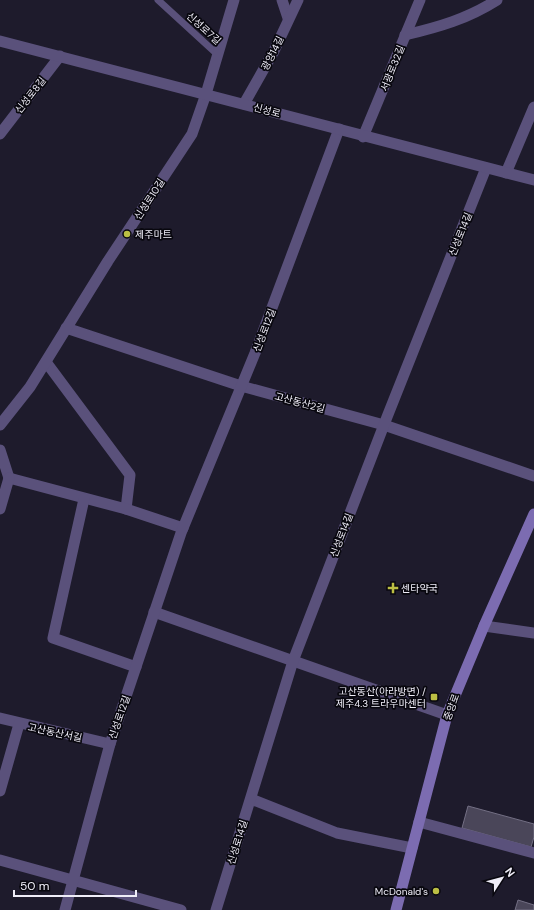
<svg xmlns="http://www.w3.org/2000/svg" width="534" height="910" viewBox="0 0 534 910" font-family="'DM Sans','Noto Sans KR',sans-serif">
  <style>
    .building { fill: #4a4659; stroke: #736f84 }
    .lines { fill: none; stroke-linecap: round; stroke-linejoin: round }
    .service { stroke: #5a517b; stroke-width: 7 }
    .minor { stroke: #5a517b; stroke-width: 11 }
    .tertiary { stroke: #5a517b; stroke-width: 11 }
    .secondary { stroke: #7c6cb1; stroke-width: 11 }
    .poi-dot { fill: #bcbf44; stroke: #08070e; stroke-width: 1.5 }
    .labels { text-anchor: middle; stroke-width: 3.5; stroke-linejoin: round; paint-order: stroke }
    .street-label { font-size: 10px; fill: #efedf8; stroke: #08070e }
    .poi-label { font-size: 10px; fill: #efedf8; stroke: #08070e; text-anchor: start }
  </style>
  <rect width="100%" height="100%" fill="#1e1b2c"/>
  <g class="building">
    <path d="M 468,806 L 534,824 L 534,837 L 531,847 L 462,828 Z"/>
    <path d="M 518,900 L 534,905 L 534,910 L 515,910 Z"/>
  </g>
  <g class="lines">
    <path class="service" d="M 158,0 L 218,55"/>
    <g class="minor">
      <path d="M 282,0 L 288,18"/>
      <path d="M 405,35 C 439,27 467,19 497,0"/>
      <path d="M 244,104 L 274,51 L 298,0"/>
      <path d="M 0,134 L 60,56"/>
      <path d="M 363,137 L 420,0"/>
      <path d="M 506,173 L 534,107"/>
      <path d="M 66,328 L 241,386 L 384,425 L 534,476"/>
      <path d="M 46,362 L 130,475 L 126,509"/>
      <path d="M 0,425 L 30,387 L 108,261 L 192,134 L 206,94 L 234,0"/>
      <path d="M 0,450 L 9,478"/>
      <path d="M 9,478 L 126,509 L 183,528"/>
      <path d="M 84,499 L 53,638 L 136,667"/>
      <path d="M 0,509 L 9,478"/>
      <path d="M 154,612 L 447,715"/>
      <path d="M 484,626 L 534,633"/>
      <path d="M 0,718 L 110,744"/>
      <path d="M 0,791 L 19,724"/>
      <path d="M 251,799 L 337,833 L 412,848"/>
      <path d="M 419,822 L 534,853"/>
      <path d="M 0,860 L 181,910"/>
      <path d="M 65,910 L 110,744 L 181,533 L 255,353 L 339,129"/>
      <path d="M 216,910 L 293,661 L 387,417 L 486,168"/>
    </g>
    <path class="tertiary" d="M 0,41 L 534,180"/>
    <path class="secondary" d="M 396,910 L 447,715 L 484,626 L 534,514"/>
  </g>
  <g class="poi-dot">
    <circle cx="127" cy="234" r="4"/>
    <path d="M391 582h4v4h4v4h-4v4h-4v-4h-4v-4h4z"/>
    <rect x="430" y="693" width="8" height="8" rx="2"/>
    <circle cx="436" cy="891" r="4"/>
  </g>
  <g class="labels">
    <g class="street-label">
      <text transform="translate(204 28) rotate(42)" y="4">신성로7길</text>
      <text transform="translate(272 53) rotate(-63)" y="4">광양14길</text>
      <text transform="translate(392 68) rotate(-68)" y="4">서광로32길</text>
      <text transform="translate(30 95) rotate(-52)" y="4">신성로8길</text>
      <text transform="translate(267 110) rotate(15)" y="4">신성로</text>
      <text transform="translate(149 199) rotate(-57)" y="4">신성로10길</text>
      <text transform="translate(460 234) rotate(-68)" y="4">신성로14길</text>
      <text transform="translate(264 330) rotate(-69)" y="4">신성로12길</text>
      <text transform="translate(300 402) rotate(15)" y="4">고산동산2길</text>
      <text transform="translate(341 535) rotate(-69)" y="4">신성로14길</text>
      <text transform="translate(451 707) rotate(-70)" y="4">중앙로</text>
      <text transform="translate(119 717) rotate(-71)" y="4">신성로12길</text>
      <text transform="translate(55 732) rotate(12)" y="4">고산동산서길</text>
      <text transform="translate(237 842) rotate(-73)" y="4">신성로14길</text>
    </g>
    <g class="poi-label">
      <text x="135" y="238">제주마트</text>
      <text x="401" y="592">센타약국</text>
      <text x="426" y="695" text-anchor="end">고산동산(아라방면) /<tspan x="426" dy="12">제주4.3 트라우마센터</tspan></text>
      <text x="428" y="895" text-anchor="end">McDonald's</text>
    </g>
  </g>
  <g transform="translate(502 878) rotate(54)" stroke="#08070e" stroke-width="3" paint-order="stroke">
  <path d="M0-3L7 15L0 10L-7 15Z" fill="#efedf8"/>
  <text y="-6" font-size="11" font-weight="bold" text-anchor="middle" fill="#efedf8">N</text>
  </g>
  <path d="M14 890v6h122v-6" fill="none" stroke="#efedf8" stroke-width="2"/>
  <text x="20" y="890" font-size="12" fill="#efedf8" stroke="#08070e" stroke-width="3" paint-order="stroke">50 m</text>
</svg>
